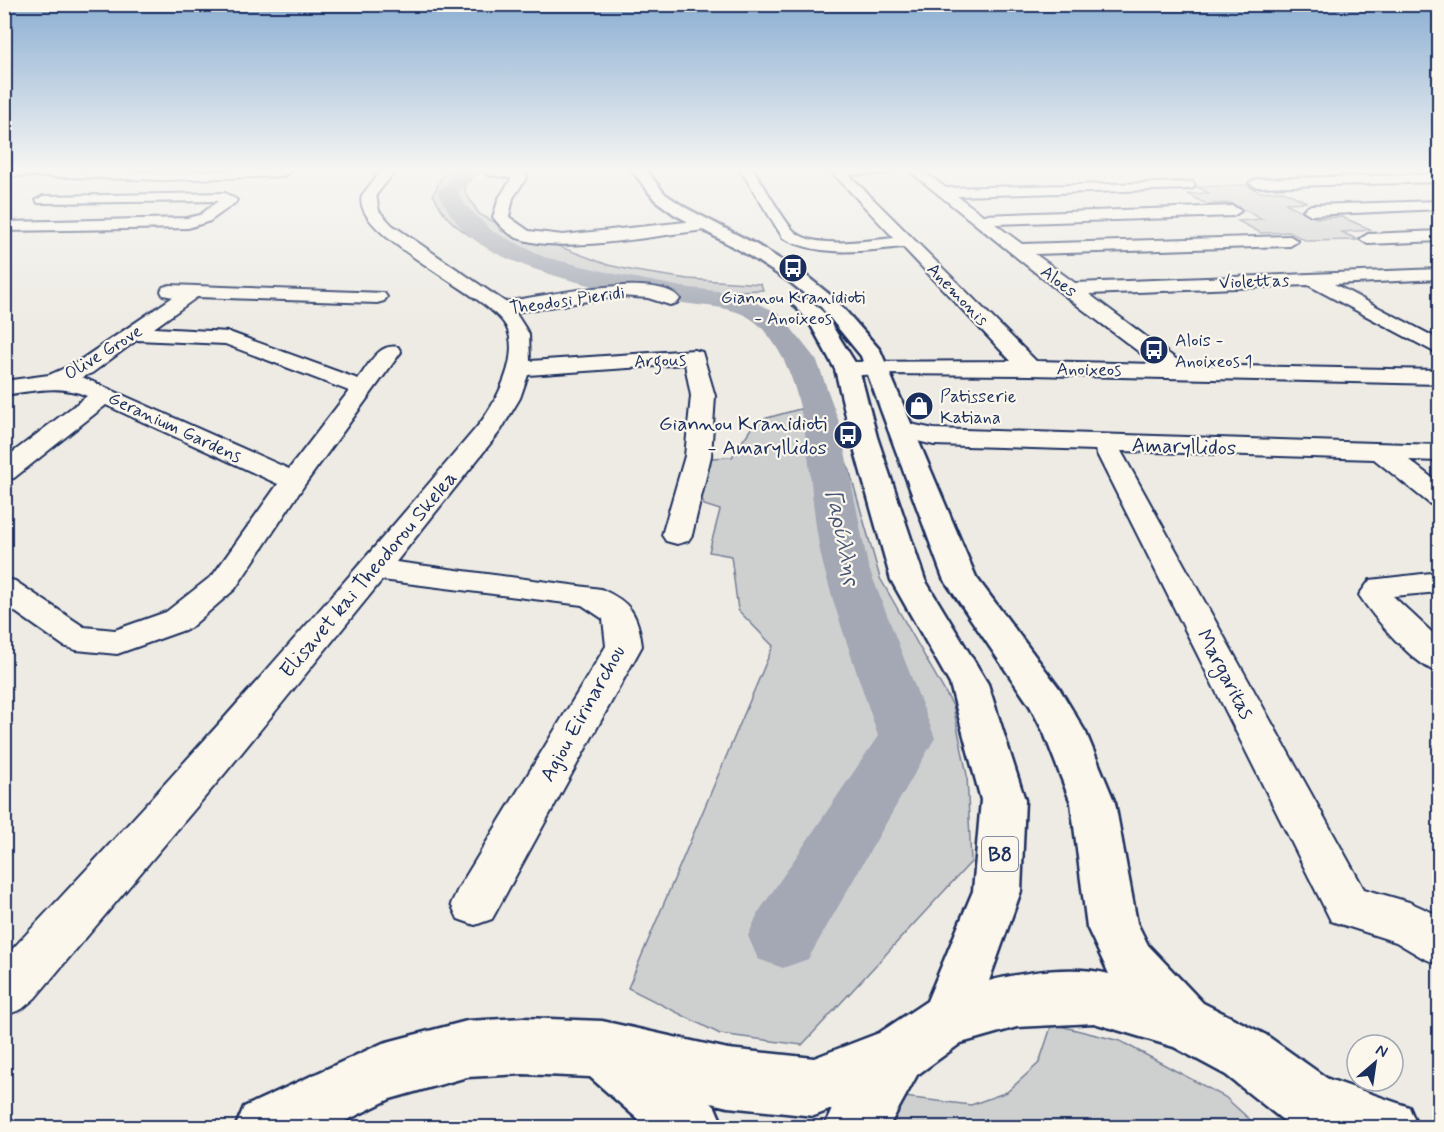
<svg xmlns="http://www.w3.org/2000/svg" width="1444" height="1132" viewBox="0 0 1444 1132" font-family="Mynerve,sans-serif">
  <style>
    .green { fill: #cecfcf; stroke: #747f96; stroke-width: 1.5 }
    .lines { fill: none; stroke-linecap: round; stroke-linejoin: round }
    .river { fill: #a3a8b4; fill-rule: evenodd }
    .minor-casing { stroke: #1b2f5e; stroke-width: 4 }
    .major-casing { stroke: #1b2f5e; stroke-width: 5 }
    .highway-casing { stroke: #1b2f5e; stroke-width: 5 }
    .minor { fill: #fbf7ec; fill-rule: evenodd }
    .major { fill: #fbf7ec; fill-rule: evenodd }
    .highway { fill: #fbf7ec; fill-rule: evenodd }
    .labels { text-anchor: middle; stroke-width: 4.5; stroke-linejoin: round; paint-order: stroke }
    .far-street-label { font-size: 18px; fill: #1b2f5e; stroke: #fbf7ec }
    .far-poi-label { font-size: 18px; fill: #1b2f5e; stroke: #fbf7ec; text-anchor: start }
    .shield { fill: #fbf7ec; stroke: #5e6b89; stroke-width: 1.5 }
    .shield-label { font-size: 20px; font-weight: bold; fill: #1b2f5e }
    .poi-label { font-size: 21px; fill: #1b2f5e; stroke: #fbf7ec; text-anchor: end }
    .street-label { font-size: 21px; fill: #1b2f5e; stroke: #fbf7ec }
    .water-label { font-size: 22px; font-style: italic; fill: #445378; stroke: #fbf7ec }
  </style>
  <rect width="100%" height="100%" fill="#eeebe4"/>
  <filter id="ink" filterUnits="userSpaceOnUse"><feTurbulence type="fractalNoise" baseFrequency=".0167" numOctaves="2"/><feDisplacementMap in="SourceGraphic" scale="12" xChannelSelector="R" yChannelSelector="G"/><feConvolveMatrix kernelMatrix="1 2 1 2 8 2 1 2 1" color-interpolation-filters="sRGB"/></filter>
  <g filter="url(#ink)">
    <g class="green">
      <path d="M 453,169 L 484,169 L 471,179 L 464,190 L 479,214 L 496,223 L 501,231 L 521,238 L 558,246 L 608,265 L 635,271 L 688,279 L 761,284 L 763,290 C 731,291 687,296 657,293 C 601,286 487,260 448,218 C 442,212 438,202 433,195 L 442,176 Z"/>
      <path d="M 1246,185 L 1260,192 L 1283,191 L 1307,202 L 1285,203 L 1316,218 L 1342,217 L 1372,230 L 1342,232 L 1358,240 L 1307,241 L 1289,232 L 1261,233 L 1238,221 L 1262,219 L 1231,203 L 1206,204 L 1188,194 L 1209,193 L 1197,187 Z"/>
      <path d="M 822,403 L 849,469 L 880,578 L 953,706 L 967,775 L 971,862 L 802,1045 L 720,1034 L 628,988 L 773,646 L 738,610 L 731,556 L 709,552 L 720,510 L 704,505 L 700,494 L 711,458 L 732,457 L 756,421 Z"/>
      <path d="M 1052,1024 L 1120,1041 L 1225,1097 L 1258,1127 L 881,1128 L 896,1096 L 971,1105 L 1007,1092 L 1039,1063 Z"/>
    </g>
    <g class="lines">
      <path class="river" d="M 459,169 L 478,169 L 458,193 L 465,205 L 492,231 L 544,257 L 615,274 L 682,287 L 734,293 L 779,313 L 817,361 L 839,422 L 868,566 L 935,738 L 808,959 L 783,968 L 758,959 L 748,936 L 758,913 L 878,736 C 860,680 839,624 824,568 C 804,493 818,386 760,326 C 740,306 709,307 683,303 C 626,295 523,275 476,241 C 459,229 447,210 437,192 Z"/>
      <g class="minor-casing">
        <g id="minor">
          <path d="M 4,169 L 162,172 L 286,169 L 290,172 L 283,176 L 162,180 L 4,175 Z"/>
          <path d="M 383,169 L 397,169 L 376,195 L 379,211 L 392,225 L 505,302 C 537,297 660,270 680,299 L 677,303 L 670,305 L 648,298 L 621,296 L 515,312 L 529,334 L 530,361 L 694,350 L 702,352 L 715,396 L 711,456 L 692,535 L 688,541 L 677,544 L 666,541 L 662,535 L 685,456 L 691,396 L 685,364 L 528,375 L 520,398 L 501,430 L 396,562 L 601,589 C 630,602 638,613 642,646 L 492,919 L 475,925 L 458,919 L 451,904 L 458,889 L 606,646 L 603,619 L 582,605 L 382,580 L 226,772 L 35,998 L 22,1009 L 4,1016 L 4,958 C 167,785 324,608 477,427 C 495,405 522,356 506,326 C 486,292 350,235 362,195 Z"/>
          <path d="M 487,169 L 524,172 L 527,177 L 513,198 L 509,217 L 529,231 L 563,235 L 705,220 L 713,225 L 705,230 C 656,235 562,255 517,238 C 507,233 500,226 493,217 L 499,198 L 512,178 L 487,175 L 485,172 Z"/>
          <path d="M 740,169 L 753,169 C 764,185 782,218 794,231 C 813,250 870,240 894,238 L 829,169 L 894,169 L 888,173 L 849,175 L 1036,361 L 1155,364 L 1061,293 L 907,169 L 921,169 L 946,188 L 1193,182 L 1195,185 L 1193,188 L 1188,189 L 957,196 L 983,215 L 1233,206 L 1241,211 L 1233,216 L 995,224 L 1022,244 L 1290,236 L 1298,241 L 1290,246 L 1035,254 L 1075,283 L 1440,269 L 1440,279 L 1334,284 L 1440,340 L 1440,355 L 1308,285 L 1089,294 L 1184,365 L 1440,370 L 1440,384 L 1030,375 L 878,374 L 847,376 L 839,374 L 836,369 L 839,364 L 847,362 L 1011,361 L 903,247 C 863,251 821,258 783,238 Z"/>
          <path d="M 1440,174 L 1440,182 L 1256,187 L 1249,183 L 1256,179 Z"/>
          <path d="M 225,193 L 237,200 L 235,203 L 210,221 L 188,228 L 4,231 L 4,223 L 7,222 L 187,218 L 200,215 L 218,201 L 38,203 L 36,200 L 43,196 Z"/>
          <path d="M 1440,201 L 1440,209 L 1311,215 L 1303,210 L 1311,205 Z"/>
          <path d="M 1440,231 L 1440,241 L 1368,244 L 1360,239 L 1368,234 Z"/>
          <path d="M 170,285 L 384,293 L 387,297 L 384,301 L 377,303 L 197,297 L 154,328 L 229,332 L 358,379 C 369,365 378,343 398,347 L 401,352 L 305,484 L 235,589 L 190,628 L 117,654 L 76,650 L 64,646 L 4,604 L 4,578 L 15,581 L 84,627 L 115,630 L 166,612 L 213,575 L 278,484 L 106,405 L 14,478 L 4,480 L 4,459 L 87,396 C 60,384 34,391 4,395 L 4,381 L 49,375 L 76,363 L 173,297 L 163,295 L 161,291 L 163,287 ZM 137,340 L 225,344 L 349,391 L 289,469 L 82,377 L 92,373 Z"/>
          <path d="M 901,422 L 934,429 L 1440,445 L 1440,461 L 1409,460 L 1440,484 L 1440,506 L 1430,504 L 1374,459 L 1121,451 L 1364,889 L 1409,902 L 1440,916 L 1440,965 L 1423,958 L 1396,942 L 1331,921 L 1095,450 L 934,445 L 892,435 L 888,430 L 892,425 Z"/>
          <path d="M 1440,572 L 1440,592 L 1393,596 L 1440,640 L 1440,673 C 1414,666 1374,618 1359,595 L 1370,580 Z"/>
        </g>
      </g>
      <g class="major-casing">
        <path id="major" d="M 631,169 L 645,169 L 665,194 L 686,208 L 755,244 L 804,274 L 835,299 L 880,350 L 976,577 L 1059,688 L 1086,733 L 1115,803 L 1137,923 L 1148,945 L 1203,1003 L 1266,1035 L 1332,1082 L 1343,1094 L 1352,1115 L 1347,1128 L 1293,1128 L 1226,1075 L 1174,1047 L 1094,1023 L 1017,1027 L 961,1043 L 917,1075 L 888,1128 L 824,1128 L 832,1109 L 814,1116 L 728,1107 L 711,1103 L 715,1107 L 724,1128 L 648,1128 L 590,1077 L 523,1074 L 467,1077 L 390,1099 L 331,1128 L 235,1128 L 244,1107 L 383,1043 L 467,1021 L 523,1018 L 602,1021 L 728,1049 L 814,1058 L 879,1033 L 927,1001 L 973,891 L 981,800 L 950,684 L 891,580 L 851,437 L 835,369 L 808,320 L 792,303 L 795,299 L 809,299 L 824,313 L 859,369 L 877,437 L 925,580 L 988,684 L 1025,800 L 1021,891 L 989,981 C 1023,972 1074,965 1109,974 L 1087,927 L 1071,803 L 1044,733 L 1030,706 L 943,578 L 861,356 L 821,307 L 790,282 L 743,252 L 674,214 L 655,200 Z"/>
      </g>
      <g class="highway-casing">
        <path id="highway" d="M 1311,1073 L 1409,1107 L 1418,1128 L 1299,1128 L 1290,1124 L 1281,1103 L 1290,1082 Z"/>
      </g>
      <use href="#minor" class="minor"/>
      <use href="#major" class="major"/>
      <use href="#highway" class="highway"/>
    </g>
  </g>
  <linearGradient id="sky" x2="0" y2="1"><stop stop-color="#8cafd3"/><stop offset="0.52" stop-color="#f7f6f3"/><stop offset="1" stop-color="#f7f6f3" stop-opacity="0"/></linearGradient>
  <rect width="1444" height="327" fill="url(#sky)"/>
  <defs>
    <g id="bus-disc" transform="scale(1.5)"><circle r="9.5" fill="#1b2f5e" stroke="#fbf7ec"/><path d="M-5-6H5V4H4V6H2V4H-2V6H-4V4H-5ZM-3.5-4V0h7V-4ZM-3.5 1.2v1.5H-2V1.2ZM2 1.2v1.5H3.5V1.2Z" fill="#fff"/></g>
    <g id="shop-disc" transform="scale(1.5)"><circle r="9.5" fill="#1b2f5e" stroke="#fbf7ec"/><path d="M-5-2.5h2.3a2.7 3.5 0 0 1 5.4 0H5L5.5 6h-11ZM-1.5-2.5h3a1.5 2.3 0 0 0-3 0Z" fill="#fff"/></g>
  </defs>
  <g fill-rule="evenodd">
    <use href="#bus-disc" x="793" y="268"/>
    <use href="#bus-disc" x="1154" y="350"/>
    <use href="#shop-disc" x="919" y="406"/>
    <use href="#bus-disc" x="848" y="435"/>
  </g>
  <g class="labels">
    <g class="far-street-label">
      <text transform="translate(1059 281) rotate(37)" y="6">Aloes</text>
      <text transform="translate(1254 281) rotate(-2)" y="6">Violettas</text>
      <text transform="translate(958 294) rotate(46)" y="6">Anemonis</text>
      <text transform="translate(567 300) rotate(-8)" y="6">Theodosi Pieridi</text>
      <text transform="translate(103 352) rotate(-32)" y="6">Olive Grove</text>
      <text transform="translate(660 360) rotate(-2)" y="6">Argous</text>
      <text transform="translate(1089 369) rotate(1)" y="6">Anoixeos</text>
      <text transform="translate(175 427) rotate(25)" y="6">Geranium Gardens</text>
    </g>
    <g class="far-poi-label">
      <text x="793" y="303" text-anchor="middle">Giannou Kranidioti<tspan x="793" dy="21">- Anoixeos</tspan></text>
      <text x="1175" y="346">Alois -<tspan x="1175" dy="21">Anoixeos 1</tspan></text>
      <text x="940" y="402">Patisserie<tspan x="940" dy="21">Katiana</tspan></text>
    </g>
    <rect class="shield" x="982" y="837" width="36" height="34" rx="4.5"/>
    <g class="shield-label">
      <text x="1000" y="861">B8</text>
    </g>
    <g class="poi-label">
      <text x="827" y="430">Giannou Kranidioti<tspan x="827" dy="24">- Amaryllidos</tspan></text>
    </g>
    <g class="street-label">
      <text transform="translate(1184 446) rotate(2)" y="7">Amaryllidos</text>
      <text transform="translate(368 574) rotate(-50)" y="7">Elisavet kai Theodorou Skelea</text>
      <text transform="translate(1226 674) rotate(62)" y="7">Margaritas</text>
      <text transform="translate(582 713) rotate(-61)" y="7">Agiou Eirinarchou</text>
    </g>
    <g class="water-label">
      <text transform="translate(844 537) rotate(78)" y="8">Γαρύλλης</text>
    </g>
  </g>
  <rect width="1444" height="1132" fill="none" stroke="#fbf7ec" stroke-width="24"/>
  <rect x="12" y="12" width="1420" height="1108" fill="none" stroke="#1b2f5e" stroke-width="2" filter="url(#ink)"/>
  <g transform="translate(1375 1063) rotate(29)"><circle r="28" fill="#fbf7ec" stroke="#a1a7b3" stroke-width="1.5"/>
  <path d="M0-4.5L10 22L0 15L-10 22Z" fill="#1b2f5e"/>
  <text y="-9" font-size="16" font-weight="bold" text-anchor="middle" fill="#1b2f5e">N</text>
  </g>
</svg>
